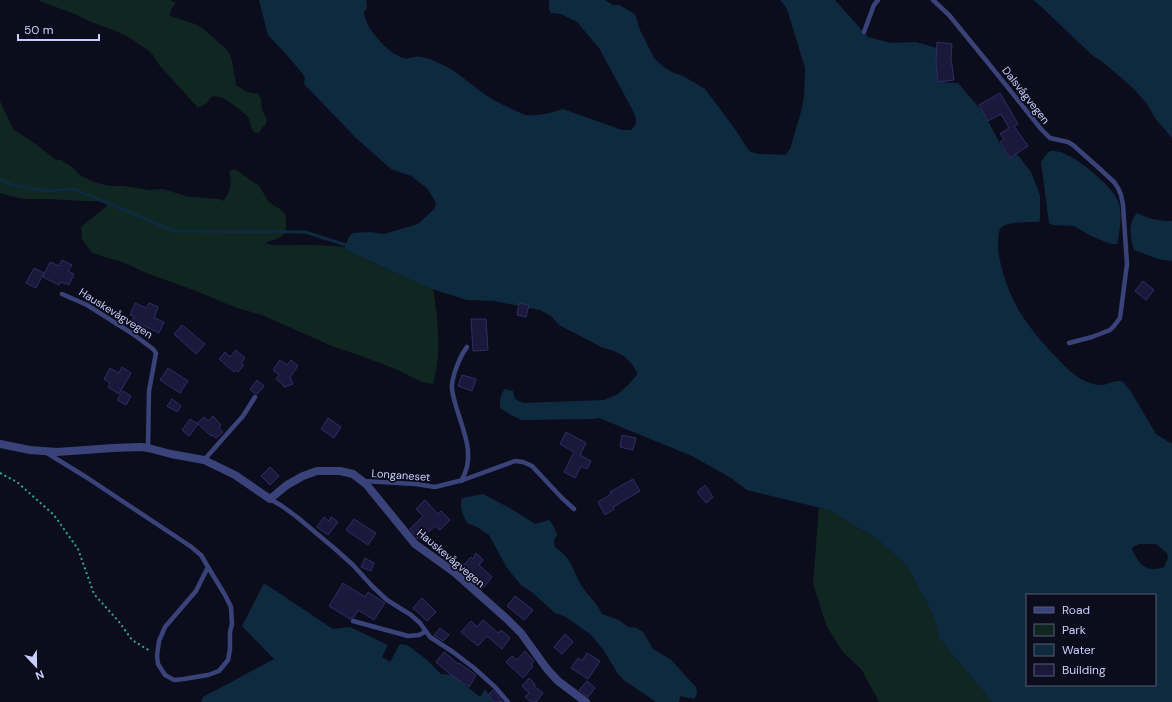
<svg xmlns="http://www.w3.org/2000/svg" width="1172" height="702" viewBox="0 0 1172 702" font-family="'DM Sans',sans-serif">
  <style>
    .green { fill: #102621 }
    .water { fill: #0e2a3f; fill-rule: evenodd }
    .lines { fill: none; stroke-linecap: round; stroke-linejoin: round }
    .stream { stroke: #0e2a3f; stroke-width: 3 }
    .building { fill: #1a193c; stroke: #2d2d67 }
    .path { stroke: #33a88a; stroke-width: 2; stroke-dasharray: 2 3; stroke-linecap: butt }
    .service { stroke: #3a4379; stroke-width: 4.5 }
    .minor { stroke: #3a4379; stroke-width: 8 }
    .labels { text-anchor: middle; stroke-width: 3.5; stroke-linejoin: round; paint-order: stroke }
    .street-label { font-size: 11px; fill: #cacefc; stroke: #0c0d1c }
  </style>
  <rect width="100%" height="100%" fill="#0c0d1c"/>
  <g class="green">
    <path d="M 39,0 L 170,0 L 176,3 L 171,9 L 170,14 L 170,16 L 198,25 L 208,33 L 225,48 L 229,53 L 232,61 L 236,85 L 247,92 L 258,94 L 261,99 L 262,110 L 267,120 L 265,126 L 262,127 L 259,133 L 254,132 C 250,127 251,122 248,117 C 245,113 240,110 236,107 C 228,101 221,94 211,97 L 207,103 L 198,108 L 174,81 L 160,66 L 153,55 L 148,50 L 130,38 L 118,32 L 89,21 L 75,14 L 42,2 Z"/>
    <path d="M 0,101 L 13,129 L 37,145 L 56,160 L 61,160 L 72,167 L 81,176 L 97,183 L 110,186 L 123,186 L 150,190 L 163,189 L 189,197 L 219,199 L 223,201 C 231,192 232,182 229,171 L 235,169 L 259,186 C 263,191 265,197 269,202 C 273,206 281,208 284,213 C 286,215 286,219 286,222 C 287,239 277,238 265,243 C 275,247 286,245 297,245 C 313,245 329,245 345,247 L 344,249 L 426,287 L 433,289 C 438,320 442,353 433,384 L 422,382 L 398,370 L 367,358 L 332,346 L 262,315 L 237,308 L 191,289 L 146,273 L 125,263 L 92,253 L 82,239 L 81,227 L 108,205 L 105,202 L 96,201 L 84,201 L 48,199 L 24,199 L 10,196 L 0,193 Z"/>
    <path d="M 819,507 L 829,510 L 878,540 L 907,566 L 931,611 L 937,628 L 938,637 L 992,702 L 879,702 L 862,670 L 843,652 L 827,627 L 813,584 Z"/>
  </g>
  <g class="water">
    <path d="M 259,0 L 366,0 C 367,4 368,9 364,11 C 363,26 387,52 401,57 C 410,61 414,55 421,57 C 430,58 444,65 452,70 C 464,77 475,88 487,96 C 498,103 512,109 525,115 C 538,116 551,113 563,109 L 622,130 L 631,130 L 636,124 L 636,118 L 631,107 L 599,48 L 577,22 L 561,14 L 551,13 L 549,10 L 549,0 L 605,0 L 613,5 L 619,5 L 635,14 L 640,30 L 654,58 L 665,68 L 674,73 L 683,76 L 705,89 L 735,129 L 748,149 L 751,152 L 759,154 L 785,155 L 790,149 L 801,112 L 804,97 L 805,73 L 805,68 L 787,9 L 780,0 L 835,0 L 868,37 L 891,43 L 916,42 L 937,48 L 938,82 L 958,83 L 983,112 L 1002,147 L 1010,158 L 1017,154 L 1031,172 L 1040,195 L 1040,219 L 1039,222 C 1030,222 1007,221 1001,228 C 997,233 999,241 998,246 C 998,256 1001,264 1003,273 C 1013,308 1031,331 1056,357 C 1066,368 1076,378 1090,383 C 1106,389 1109,380 1122,381 L 1130,390 L 1156,434 L 1172,444 L 1172,702 L 992,702 L 938,637 L 937,628 L 931,611 L 907,566 L 878,540 L 829,510 L 747,490 L 731,478 L 692,456 L 599,418 L 592,419 L 522,420 L 513,416 L 500,408 C 500,401 500,394 505,389 L 513,391 L 515,399 L 523,403 L 604,400 L 618,394 L 628,385 L 637,375 L 637,372 L 632,364 L 624,356 L 614,351 L 601,347 L 586,339 L 559,325 L 551,316 L 540,310 L 494,301 L 467,300 L 426,287 L 344,249 L 349,237 L 353,233 L 370,232 L 384,234 L 418,224 L 434,209 L 436,205 L 435,201 L 427,188 L 411,176 L 391,169 L 356,138 L 304,84 L 305,78 L 303,74 L 284,52 L 268,35 ZM 1139,544 L 1156,544 L 1167,553 L 1168,558 L 1164,567 C 1146,573 1139,565 1132,549 L 1133,547 ZM 1027,595 L 1155,595 L 1155,685 L 1027,685 Z"/>
    <path d="M 1034,0 L 1172,0 L 1172,138 L 1155,118 L 1147,104 L 1134,89 L 1104,63 L 1092,55 Z"/>
    <path d="M 1050,151 C 1055,151 1060,151 1065,154 C 1079,159 1113,187 1118,201 C 1123,215 1120,229 1117,244 L 1111,244 L 1091,236 L 1074,226 L 1053,225 L 1049,223 L 1041,162 L 1045,156 Z"/>
    <path d="M 1137,213 C 1149,219 1158,221 1172,221 L 1172,261 L 1158,259 L 1134,250 C 1130,237 1128,223 1137,213 Z"/>
    <path d="M 483,494 L 515,511 L 535,524 L 549,520 L 553,525 L 557,534 L 554,541 L 555,547 C 574,560 572,571 583,588 C 589,597 598,604 602,614 L 619,620 L 628,627 L 637,628 L 644,633 L 653,649 L 670,659 L 696,687 L 697,694 L 694,699 L 680,696 L 679,702 L 656,702 L 625,681 L 618,674 L 603,649 L 591,635 L 566,617 L 555,613 L 534,594 L 521,585 L 507,568 L 489,535 L 477,527 L 467,523 C 463,515 459,506 462,498 Z"/>
    <path d="M 264,583 L 333,629 L 350,627 L 388,645 L 382,657 L 390,662 L 400,644 L 407,645 L 426,659 L 441,674 L 452,675 L 480,697 L 485,689 L 494,702 L 201,702 L 203,697 L 274,659 L 242,626 Z"/>
  </g>
  <g class="lines">
    <path class="stream" d="M 0,179 L 12,185 L 48,191 L 74,189 L 174,231 L 305,232 L 346,245"/>
  </g>
  <g class="building">
    <path d="M 937,42 L 952,44 L 951,58 L 954,80 L 938,82 L 936,64 Z"/>
    <path d="M 1000,93 L 1018,124 L 1014,126 L 1028,146 L 1010,158 L 1000,142 L 1004,139 L 1000,134 L 1009,128 L 1001,114 L 988,121 L 979,105 Z"/>
    <path d="M 62,260 L 72,265 L 68,271 L 74,274 L 69,285 L 61,282 L 59,285 L 43,277 L 50,262 L 59,266 Z"/>
    <path d="M 34,268 L 44,273 L 36,288 L 26,283 Z"/>
    <path d="M 1143,281 L 1154,290 L 1146,300 L 1135,291 Z"/>
    <path d="M 135,303 L 146,308 L 149,303 L 158,307 L 154,318 L 164,322 L 159,333 L 132,320 L 134,316 L 130,315 Z"/>
    <path d="M 519,303 L 529,305 L 526,317 L 517,315 Z"/>
    <path d="M 471,319 L 486,319 L 488,350 L 473,351 Z"/>
    <path d="M 182,325 L 205,344 L 196,354 L 174,334 Z"/>
    <path d="M 236,350 L 245,358 L 241,363 L 244,365 L 238,372 L 235,370 L 234,372 L 219,359 L 225,352 L 230,357 Z"/>
    <path d="M 280,360 L 287,365 L 291,360 L 298,366 L 290,377 L 293,384 L 284,387 L 283,385 L 276,379 L 279,375 L 273,370 Z"/>
    <path d="M 122,367 L 131,373 L 119,394 L 108,387 L 110,383 L 104,379 L 110,368 L 119,373 Z"/>
    <path d="M 168,368 L 188,381 L 180,393 L 160,380 Z"/>
    <path d="M 462,375 L 476,379 L 472,391 L 458,386 Z"/>
    <path d="M 257,380 L 264,386 L 257,394 L 254,393 L 250,389 Z"/>
    <path d="M 123,391 L 131,396 L 126,405 L 117,400 Z"/>
    <path d="M 172,399 L 181,406 L 177,412 L 167,406 Z"/>
    <path d="M 213,416 L 221,425 L 219,428 L 223,432 L 216,438 L 212,435 L 211,436 L 197,423 L 204,417 L 208,421 Z"/>
    <path d="M 328,418 L 341,427 L 334,438 L 321,429 Z"/>
    <path d="M 190,419 L 198,424 L 189,436 L 182,430 Z"/>
    <path d="M 566,432 L 586,443 L 580,455 L 591,461 L 587,469 L 581,466 L 575,478 L 564,472 L 574,452 L 560,444 Z"/>
    <path d="M 622,435 L 636,438 L 633,450 L 620,447 Z"/>
    <path d="M 270,467 L 279,476 L 270,485 L 261,476 Z"/>
    <path d="M 633,479 L 640,491 L 613,507 L 614,509 L 605,515 L 598,502 L 611,494 L 610,492 Z"/>
    <path d="M 705,485 L 713,497 L 706,503 L 697,492 Z"/>
    <path d="M 425,500 L 438,514 L 441,511 L 450,520 L 440,530 L 435,526 L 422,538 L 420,536 L 418,539 L 410,529 L 423,516 L 416,509 Z"/>
    <path d="M 324,517 L 329,521 L 331,517 L 338,522 L 328,535 L 317,527 Z"/>
    <path d="M 354,519 L 376,533 L 368,545 L 346,530 Z"/>
    <path d="M 476,553 L 483,560 L 479,565 L 492,577 L 484,587 L 470,575 L 468,577 L 466,575 L 467,573 L 461,568 L 471,557 L 473,559 Z"/>
    <path d="M 365,558 L 374,563 L 371,571 L 361,567 Z"/>
    <path d="M 343,583 L 365,597 L 368,592 L 385,603 L 374,620 L 358,610 L 354,617 L 350,619 L 329,606 Z"/>
    <path d="M 515,596 L 533,610 L 524,620 L 507,606 Z"/>
    <path d="M 422,598 L 436,612 L 427,621 L 413,608 Z"/>
    <path d="M 483,620 L 498,633 L 501,630 L 510,638 L 502,649 L 487,636 L 478,646 L 461,632 L 471,621 L 477,627 Z"/>
    <path d="M 440,628 L 449,635 L 443,641 L 434,635 Z"/>
    <path d="M 565,634 L 573,642 L 562,654 L 554,647 Z"/>
    <path d="M 525,651 L 534,661 L 531,664 L 533,666 L 523,678 L 506,662 L 512,656 L 517,660 Z"/>
    <path d="M 444,652 L 458,664 L 459,663 L 476,675 L 469,687 L 450,674 L 436,662 Z"/>
    <path d="M 587,653 L 600,661 L 588,679 L 571,668 L 578,658 L 582,661 Z"/>
    <path d="M 529,678 L 535,684 L 534,686 L 543,693 L 536,702 L 531,702 L 525,697 L 529,693 L 522,686 Z"/>
    <path d="M 587,681 L 595,688 L 588,697 L 579,690 Z"/>
    <path d="M 493,690 L 503,702 L 494,702 L 488,695 Z"/>
  </g>
  <g class="lines">
    <path class="path" d="M 0,473 L 17,482 L 54,515 L 78,549 L 94,594 L 120,623 L 132,640 L 150,651"/>
    <g class="service">
      <path d="M 933,0 L 949,15 L 993,69 L 1041,129 L 1050,138 L 1068,142 L 1073,145 L 1100,169 L 1114,182 L 1118,188 L 1121,195 L 1123,205 L 1127,264 L 1120,318 L 1114,326 L 1110,330 L 1092,337 L 1069,343"/>
      <path d="M 864,32 L 874,5 L 878,0"/>
      <path d="M 62,294 L 87,305 L 133,334 L 153,349 L 156,353 L 149,391 L 148,448"/>
      <path d="M 47,453 L 86,477 L 190,546 L 201,555 L 208,567 L 225,595 L 231,607 L 232,624 L 230,632 L 230,649 L 228,660 L 219,671 L 208,675 L 184,679 L 174,680 L 165,675 L 158,664 L 157,656 L 159,641 L 165,627 L 196,591 L 208,567"/>
      <path d="M 204,460 L 243,416 L 255,397"/>
      <path d="M 363,481 L 416,484 L 435,487 L 463,480 L 515,461 L 523,462 L 532,466 L 562,498 L 574,509"/>
      <path d="M 461,481 C 480,451 456,420 452,389 C 451,378 460,356 467,347"/>
      <path d="M 270,499 L 282,506 L 297,517 L 334,548 L 353,565 L 372,586 L 387,600 L 411,615 L 420,623 L 430,637 L 453,652 L 474,668 L 495,687 L 508,702"/>
      <path d="M 353,621 L 408,636 L 419,635 L 423,633 L 425,630"/>
    </g>
    <path class="minor" d="M 0,444 L 30,450 L 57,452 L 113,448 L 141,447 L 148,448 L 171,454 L 204,460 L 235,475 L 270,499 L 287,485 L 303,476 L 317,471 L 340,471 L 353,474 L 366,484 L 415,544 L 454,572 L 507,619 L 521,633 L 547,669 L 558,681 L 586,702"/>
  </g>
  <g class="labels">
    <g class="street-label">
      <text transform="translate(1026 95) rotate(52)" y="4">Dalsvågvegen</text>
      <text transform="translate(116 313) rotate(32)" y="4">Hauskevågvegen</text>
      <text transform="translate(401 475) rotate(4)" y="4">Longaneset</text>
      <text transform="translate(451 558) rotate(40)" y="4">Hauskevågvegen</text>
    </g>
  </g>
  <rect x="1026" y="594" width="130" height="92" fill="#0c0d1c" stroke="#585a76"/>
  <rect x="1034" y="607" width="20" height="6" fill="#3a4379" stroke="#585a76"/>
  <text x="1062" y="614" font-size="12" fill="#cacefc">Road</text>
  <rect x="1034" y="624" width="20" height="12" fill="#102621" stroke="#585a76"/>
  <text x="1062" y="634" font-size="12" fill="#cacefc">Park</text>
  <rect x="1034" y="644" width="20" height="12" fill="#0e2a3f" stroke="#585a76"/>
  <text x="1062" y="654" font-size="12" fill="#cacefc">Water</text>
  <rect x="1034" y="664" width="20" height="12" fill="#1a193c" stroke="#585a76"/>
  <text x="1062" y="674" font-size="12" fill="#cacefc">Building</text>
  <g transform="translate(36 666) rotate(158)" stroke="#0c0d1c" stroke-width="3" paint-order="stroke">
  <path d="M0-3L7 15L0 10L-7 15Z" fill="#cacefc"/>
  <text y="-6" font-size="11" font-weight="bold" text-anchor="middle" fill="#cacefc">N</text>
  </g>
  <path d="M18 34v6h81v-6" fill="none" stroke="#cacefc" stroke-width="2"/>
  <text x="24" y="34" font-size="12" fill="#cacefc" stroke="#0c0d1c" stroke-width="3" paint-order="stroke">50 m</text>
</svg>
